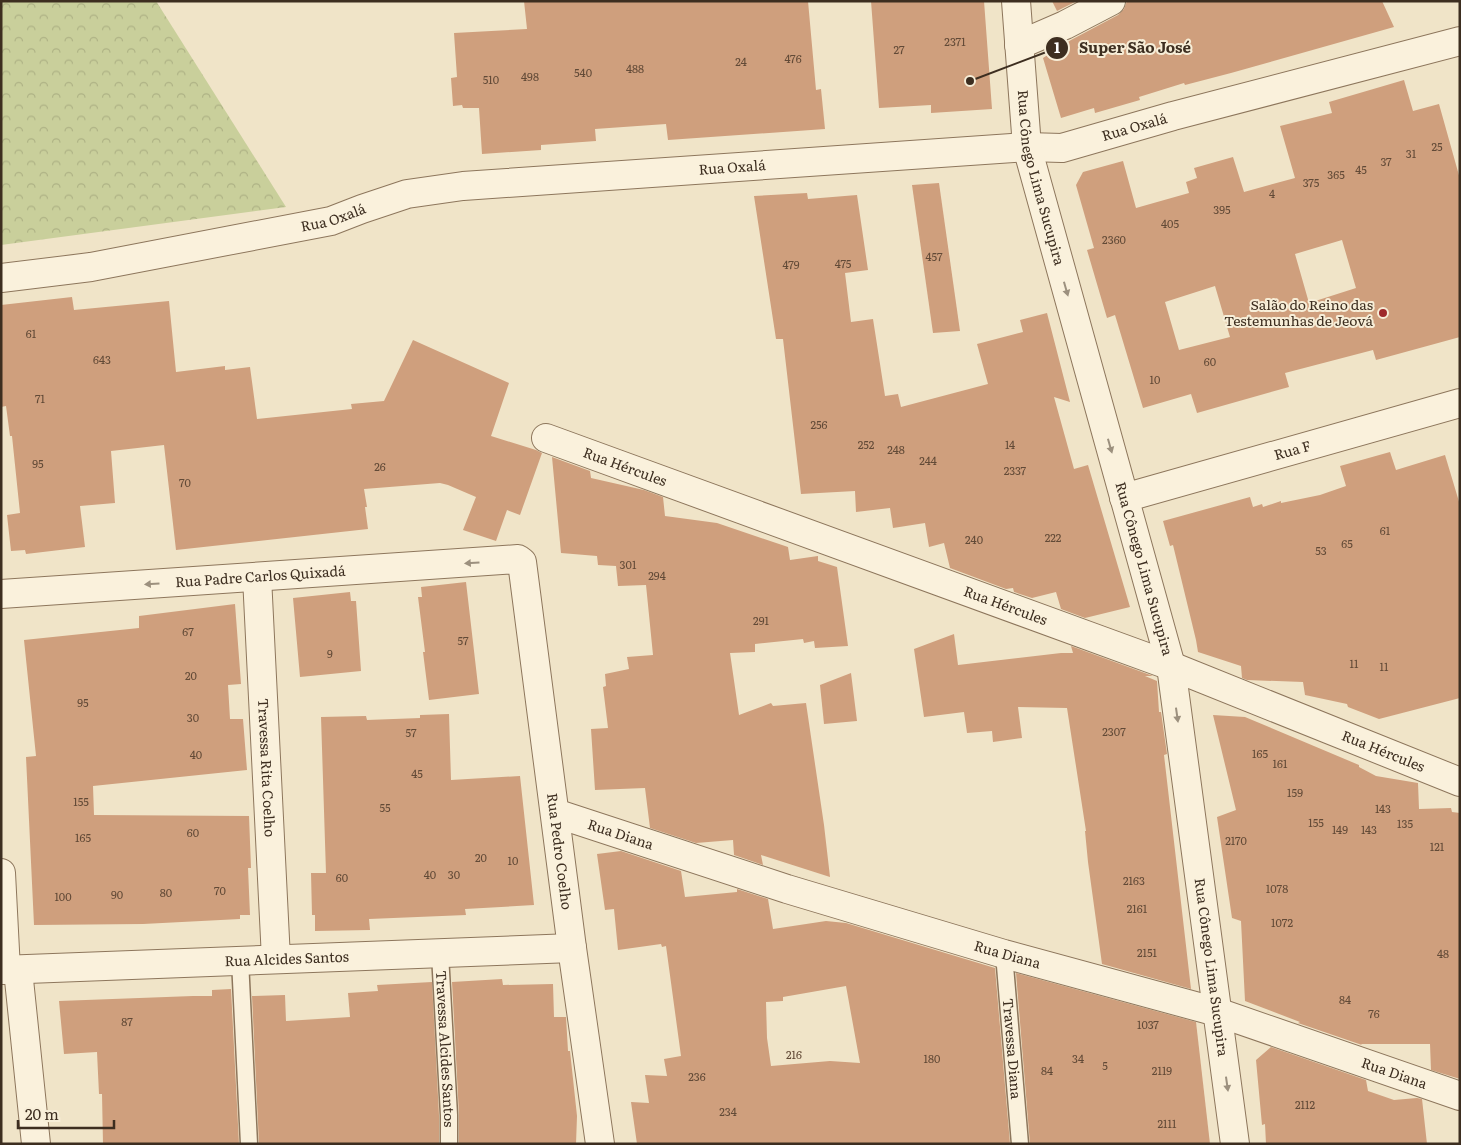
<svg xmlns="http://www.w3.org/2000/svg" width="1461" height="1145" viewBox="0 0 1461 1145" font-family="Literata,serif">
  <style>
    .park { fill: url(#park-crowns) }
    .building { fill: #cf9f7d; fill-rule: evenodd }
    .lines { fill: none; stroke-linecap: round; stroke-linejoin: round }
    .service-casing { stroke: #8d765c; stroke-width: 19 }
    .minor-casing { stroke: #8d765c; stroke-width: 30 }
    .tertiary-casing { stroke: #8d765c; stroke-width: 30 }
    .service { stroke: #faf1dc; stroke-width: 16 }
    .minor { stroke: #faf1dc; stroke-width: 28 }
    .tertiary { stroke: #faf1dc; stroke-width: 28 }
    .oneway { fill: #9c907e }
    .poi-dot { fill: #9e2a2b; stroke: #f7eed8; stroke-width: 2 }
    .labels { text-anchor: middle; stroke-width: 4; stroke-linejoin: round; paint-order: stroke }
    .number-label { font-size: 11px; fill: #624a37 }
    .street-label { font-size: 14px; fill: #3d2e20; stroke: #f7eed8 }
    .poi-label { font-size: 14px; fill: #3d2e20; stroke: #f7eed8; text-anchor: end }
    .leader { fill: none; stroke: #3d2e20; stroke-width: 2 }
    .callout-dot { fill: #3d2e20; stroke: #f7eed8; stroke-width: 2 }
    .mark-label { font-size: 15px; text-anchor: middle; font-weight: bold; fill: #fff }
    .callout-label { font-size: 15px; text-anchor: middle; font-weight: bold; fill: #3d2e20; stroke: #f7eed8; stroke-width: 4; stroke-linejoin: round; paint-order: stroke }
  </style>
  <defs>
    <pattern id="park-crowns" width="20" height="18" patternUnits="userSpaceOnUse" patternTransform="scale(1.25)"><rect width="20" height="18" fill="#c9cf9b"/><path d="M2 6a3 3 0 1 1 6 0M12 15a3 3 0 1 1 6 0" fill="none" stroke="#aeb285"/></pattern>
  </defs>
  <rect width="100%" height="100%" fill="#f0e4c8"/>
  <path class="park" d="M 1,1 L 156,1 L 286,207 L 1,245 Z"/>
  <g class="building">
    <path d="M 524,1 L 808,1 L 816,90 L 821,89 L 825,129 L 668,140 L 666,124 L 595,129 L 596,141 L 541,145 L 541,150 L 482,154 L 479,108 L 463,108 L 462,105 L 453,106 L 451,78 L 457,77 L 454,33 L 527,29 Z"/>
    <path d="M 871,1 L 984,1 L 992,109 L 931,113 L 931,105 L 879,108 Z"/>
    <path d="M 1052,1 L 1077,1 L 1057,11 Z"/>
    <path d="M 1127,1 L 1382,1 L 1394,27 L 1231,73 L 1185,85 L 1184,83 L 1139,97 L 1140,100 L 1095,113 L 1094,108 L 1061,118 L 1043,58 L 1071,40 L 1118,15 L 1124,9 Z"/>
    <path d="M 1404,80 L 1413,111 L 1439,104 L 1460,179 L 1460,337 L 1376,360 L 1373,350 L 1285,373 L 1289,387 L 1197,413 L 1191,394 L 1143,408 L 1115,315 L 1107,318 L 1087,250 L 1094,248 L 1076,185 L 1083,172 L 1123,161 L 1136,208 L 1189,193 L 1186,182 L 1197,178 L 1194,168 L 1233,157 L 1244,192 L 1295,178 L 1280,126 L 1332,113 L 1329,102 ZM 1342,240 L 1356,288 L 1309,303 L 1295,254 ZM 1215,286 L 1230,337 L 1179,350 L 1165,302 Z"/>
    <path d="M 939,183 L 960,331 L 933,333 L 912,185 Z"/>
    <path d="M 807,193 L 808,199 L 857,195 L 868,270 L 845,273 L 851,322 L 873,319 L 885,396 L 898,394 L 901,407 L 988,384 L 977,344 L 1023,332 L 1020,320 L 1047,313 L 1070,402 L 1054,397 L 1074,469 L 1088,465 L 1130,607 L 1085,618 L 1061,609 L 1056,592 L 1032,598 L 1014,592 L 1013,588 L 1006,589 L 950,568 L 944,543 L 929,547 L 925,523 L 893,528 L 890,508 L 856,512 L 855,491 L 801,494 L 783,339 L 776,339 L 754,196 Z"/>
    <path d="M 72,297 L 74,310 L 169,301 L 176,372 L 225,366 L 225,370 L 250,367 L 257,419 L 352,409 L 351,404 L 384,401 L 413,340 L 509,383 L 491,436 L 536,450 L 542,453 L 520,515 L 507,510 L 496,541 L 463,530 L 476,497 L 448,485 L 440,483 L 364,489 L 367,507 L 365,507 L 368,529 L 176,550 L 164,445 L 111,451 L 115,503 L 80,506 L 85,547 L 26,554 L 25,550 L 11,551 L 7,515 L 20,513 L 12,436 L 10,436 L 6,406 L 1,407 L 1,305 Z"/>
    <path d="M 1390,452 L 1396,470 L 1445,455 L 1460,505 L 1460,698 L 1379,719 L 1348,707 L 1347,704 L 1305,695 L 1303,682 L 1247,680 L 1242,678 L 1241,666 L 1198,652 L 1196,640 L 1173,545 L 1170,546 L 1163,521 L 1250,497 L 1253,507 L 1262,504 L 1263,507 L 1281,501 L 1281,503 L 1320,495 L 1346,486 L 1340,466 Z"/>
    <path d="M 552,457 L 590,471 L 591,478 L 644,490 L 663,497 L 665,516 L 717,523 L 788,547 L 790,560 L 818,556 L 818,561 L 837,567 L 848,646 L 815,648 L 814,641 L 804,643 L 803,639 L 755,644 L 755,652 L 730,653 L 739,715 L 771,703 L 773,706 L 806,703 L 824,825 L 830,877 L 761,855 L 763,865 L 734,855 L 733,840 L 696,843 L 650,828 L 645,788 L 595,790 L 591,729 L 608,728 L 603,687 L 606,686 L 605,674 L 629,669 L 627,657 L 653,655 L 646,585 L 618,586 L 616,566 L 598,565 L 597,556 L 561,553 Z"/>
    <path d="M 466,582 L 479,694 L 429,700 L 423,652 L 425,652 L 418,597 L 422,597 L 421,587 Z"/>
    <path d="M 350,592 L 351,601 L 356,601 L 361,671 L 300,677 L 293,598 Z"/>
    <path d="M 235,604 L 241,684 L 228,685 L 230,719 L 243,719 L 247,770 L 93,786 L 94,815 L 249,816 L 251,868 L 248,868 L 250,915 L 240,915 L 240,919 L 143,924 L 34,925 L 26,757 L 36,756 L 24,640 L 139,628 L 139,616 Z"/>
    <path d="M 954,634 L 958,665 L 1061,653 L 1073,653 L 1071,646 L 1153,676 L 1145,676 L 1157,681 L 1159,712 L 1161,712 L 1167,754 L 1164,755 L 1191,989 L 1102,964 L 1088,862 L 1085,831 L 1086,831 L 1067,708 L 1018,707 L 1022,738 L 993,742 L 992,731 L 967,733 L 964,712 L 924,717 L 914,649 Z"/>
    <path d="M 851,673 L 857,721 L 824,724 L 820,685 Z"/>
    <path d="M 449,714 L 451,780 L 520,776 L 534,905 L 465,909 L 466,915 L 369,919 L 370,930 L 315,931 L 315,915 L 312,915 L 311,873 L 326,873 L 321,717 L 366,716 L 367,720 L 420,718 L 420,715 Z"/>
    <path d="M 1213,715 L 1245,717 L 1359,765 L 1359,767 L 1376,776 L 1418,783 L 1419,809 L 1451,808 L 1452,812 L 1460,813 L 1460,1079 L 1431,1070 L 1430,1044 L 1361,1044 L 1362,1045 L 1298,1023 L 1300,1022 L 1245,1001 L 1241,921 L 1232,918 L 1217,817 L 1236,810 Z"/>
    <path d="M 621,851 L 681,871 L 685,897 L 737,892 L 737,889 L 768,899 L 773,929 L 826,921 L 846,923 L 995,968 L 1010,1144 L 637,1144 L 631,1102 L 649,1103 L 645,1075 L 667,1076 L 664,1059 L 681,1056 L 666,946 L 662,947 L 661,944 L 618,950 L 614,909 L 605,910 L 597,854 ZM 846,986 L 860,1063 L 830,1061 L 771,1066 L 767,1038 L 766,1002 L 783,1001 L 783,997 Z"/>
    <path d="M 1016,973 L 1196,1022 L 1210,1144 L 1030,1144 Z"/>
    <path d="M 502,979 L 503,985 L 553,984 L 554,1017 L 566,1017 L 568,1051 L 570,1051 L 577,1116 L 576,1144 L 459,1144 L 459,1114 L 452,982 Z"/>
    <path d="M 432,982 L 439,1115 L 439,1144 L 259,1144 L 252,996 L 285,995 L 286,1021 L 350,1017 L 348,993 L 378,991 L 377,985 Z"/>
    <path d="M 231,989 L 239,1144 L 103,1144 L 102,1094 L 99,1094 L 97,1052 L 64,1054 L 59,1001 L 193,996 L 212,996 L 212,990 Z"/>
    <path d="M 1271,1047 L 1366,1080 L 1368,1091 L 1394,1100 L 1417,1098 L 1422,1099 L 1427,1144 L 1266,1144 L 1265,1124 L 1262,1125 L 1256,1060 Z"/>
  </g>
  <g class="lines">
    <g class="service-casing">
      <g id="service">
        <path id="s1" d="M 440,954 L 449,1115 L 449,1144"/>
        <path id="s2" d="M 1004,954 L 1020,1144"/>
        <path d="M 240,960 L 249,1144"/>
      </g>
    </g>
    <g class="minor-casing">
      <g id="minor">
        <path d="M 1019,45 L 1065,25 L 1111,1"/>
        <path id="s3" d="M 1,278 L 91,267 L 331,221 L 362,209 L 407,194 L 463,186 L 1027,147 L 1062,148 L 1173,116 L 1460,41"/>
        <path id="s4" d="M 546,438 L 1171,666 L 1460,782"/>
        <path id="s5" d="M 1124,498 L 1460,403"/>
        <path id="s6" d="M 257,577 L 276,959"/>
        <path id="s7" d="M 1,594 L 518,559 L 522,562 L 572,948 L 600,1144"/>
        <path id="s8" d="M 555,813 L 787,889 L 1004,954 L 1217,1012 L 1460,1096"/>
        <path d="M 1,873 L 6,970"/>
        <path id="s9" d="M 1,970 L 572,948"/>
        <path d="M 18,970 L 36,1144"/>
      </g>
    </g>
    <g class="tertiary-casing">
      <g id="tertiary">
        <path id="s10" d="M 1016,1 L 1027,147 L 1171,666 L 1235,1144"/>
      </g>
    </g>
    <use href="#service" class="service"/>
    <use href="#minor" class="minor"/>
    <use href="#tertiary" class="tertiary"/>
  </g>
  <defs><path id="oneway-solid" d="M-6-.8H1V-3.2L6.5 0L1 3.2V.8H-6Z" transform="scale(1.25)"/></defs>
  <g class="oneway">
    <use href="#oneway-solid" transform="translate(1066 289) rotate(74)"/>
    <use href="#oneway-solid" transform="translate(1110 446) rotate(74)"/>
    <use href="#oneway-solid" transform="translate(472 563) rotate(176)"/>
    <use href="#oneway-solid" transform="translate(152 584) rotate(176)"/>
    <use href="#oneway-solid" transform="translate(1177 715) rotate(82)"/>
    <use href="#oneway-solid" transform="translate(1227 1084) rotate(82)"/>
  </g>
  <circle class="poi-dot" cx="1383" cy="313" r="5"/>
  <g class="labels">
    <g class="number-label">
      <text x="955" y="46">2371</text>
      <text x="899" y="54">27</text>
      <text x="793" y="63">476</text>
      <text x="741" y="66">24</text>
      <text x="635" y="73">488</text>
      <text x="583" y="77">540</text>
      <text x="530" y="81">498</text>
      <text x="491" y="84">510</text>
      <text x="1437" y="151">25</text>
      <text x="1411" y="158">31</text>
      <text x="1386" y="166">37</text>
      <text x="1361" y="174">45</text>
      <text x="1336" y="179">365</text>
      <text x="1311" y="187">375</text>
      <text x="1272" y="198">4</text>
      <text x="1222" y="214">395</text>
      <text x="1170" y="228">405</text>
      <text x="1114" y="244">2360</text>
      <text x="934" y="261">457</text>
      <text x="843" y="268">475</text>
      <text x="791" y="269">479</text>
      <text x="31" y="338">61</text>
      <text x="102" y="364">643</text>
      <text x="1210" y="366">60</text>
      <text x="1155" y="384">10</text>
      <text x="40" y="403">71</text>
      <text x="819" y="429">256</text>
      <text x="866" y="449">252</text>
      <text x="1010" y="449">14</text>
      <text x="896" y="454">248</text>
      <text x="928" y="465">244</text>
      <text x="38" y="468">95</text>
      <text x="380" y="471">26</text>
      <text x="1015" y="475">2337</text>
      <text x="185" y="487">70</text>
      <text x="1385" y="535">61</text>
      <text x="1053" y="542">222</text>
      <text x="974" y="544">240</text>
      <text x="1347" y="548">65</text>
      <text x="1321" y="555">53</text>
      <text x="628" y="569">301</text>
      <text x="657" y="580">294</text>
      <text x="761" y="625">291</text>
      <text x="188" y="636">67</text>
      <text x="463" y="645">57</text>
      <text x="330" y="658">9</text>
      <text x="1354" y="668">11</text>
      <text x="1384" y="671">11</text>
      <text x="191" y="680">20</text>
      <text x="83" y="707">95</text>
      <text x="193" y="722">30</text>
      <text x="1114" y="736">2307</text>
      <text x="411" y="737">57</text>
      <text x="1260" y="758">165</text>
      <text x="196" y="759">40</text>
      <text x="1280" y="768">161</text>
      <text x="417" y="778">45</text>
      <text x="1295" y="797">159</text>
      <text x="81" y="806">155</text>
      <text x="385" y="812">55</text>
      <text x="1383" y="813">143</text>
      <text x="1316" y="827">155</text>
      <text x="1405" y="828">135</text>
      <text x="1340" y="834">149</text>
      <text x="1369" y="834">143</text>
      <text x="193" y="837">60</text>
      <text x="83" y="842">165</text>
      <text x="1236" y="845">2170</text>
      <text x="1437" y="851">121</text>
      <text x="481" y="862">20</text>
      <text x="513" y="865">10</text>
      <text x="430" y="879">40</text>
      <text x="454" y="879">30</text>
      <text x="342" y="882">60</text>
      <text x="1134" y="885">2163</text>
      <text x="1277" y="893">1078</text>
      <text x="220" y="895">70</text>
      <text x="166" y="897">80</text>
      <text x="117" y="899">90</text>
      <text x="63" y="901">100</text>
      <text x="1137" y="913">2161</text>
      <text x="1282" y="927">1072</text>
      <text x="1147" y="957">2151</text>
      <text x="1443" y="958">48</text>
      <text x="1345" y="1004">84</text>
      <text x="1374" y="1018">76</text>
      <text x="127" y="1026">87</text>
      <text x="1148" y="1029">1037</text>
      <text x="794" y="1059">216</text>
      <text x="932" y="1063">180</text>
      <text x="1078" y="1063">34</text>
      <text x="1105" y="1070">5</text>
      <text x="1047" y="1075">84</text>
      <text x="1162" y="1075">2119</text>
      <text x="697" y="1081">236</text>
      <text x="1305" y="1109">2112</text>
      <text x="728" y="1116">234</text>
      <text x="1167" y="1128">2111</text>
    </g>
    <g class="street-label">
      <text dy="5" stroke="none"><textPath href="#s3" startOffset="1148">Rua Oxalá</textPath></text>
      <text dy="5" stroke="none"><textPath href="#s3" startOffset="742">Rua Oxalá</textPath></text>
      <text dy="5" stroke="none"><textPath href="#s10" startOffset="179">Rua Cônego Lima Sucupira</textPath></text>
      <text dy="5" stroke="none"><textPath href="#s3" startOffset="338">Rua Oxalá</textPath></text>
      <text dy="5" stroke="none"><textPath href="#s5" startOffset="175">Rua F</textPath></text>
      <text dy="5" stroke="none"><textPath href="#s4" startOffset="84">Rua Hércules</textPath></text>
      <text dy="5" stroke="none"><textPath href="#s10" startOffset="584">Rua Cônego Lima Sucupira</textPath></text>
      <text dy="5" stroke="none"><textPath href="#s7" startOffset="260">Rua Padre Carlos Quixadá</textPath></text>
      <text dy="5" stroke="none"><textPath href="#s4" startOffset="489">Rua Hércules</textPath></text>
      <text dy="5" stroke="none"><textPath href="#s4" startOffset="894">Rua Hércules</textPath></text>
      <text dy="5" stroke="none"><textPath href="#s6" startOffset="191">Travessa Rita Coelho</textPath></text>
      <text dy="5" stroke="none"><textPath href="#s8" startOffset="69">Rua Diana</textPath></text>
      <text dy="5" stroke="none"><textPath href="#s7" startOffset="815">Rua Pedro Coelho</textPath></text>
      <text dy="5" stroke="none"><textPath href="#s8" startOffset="474">Rua Diana</textPath></text>
      <text dy="5" stroke="none"><textPath href="#s9" startOffset="286">Rua Alcides Santos</textPath></text>
      <text dy="5" stroke="none"><textPath href="#s10" startOffset="989">Rua Cônego Lima Sucupira</textPath></text>
      <text dy="5" stroke="none"><textPath href="#s1" startOffset="95">Travessa Alcides Santos</textPath></text>
      <text dy="5" stroke="none"><textPath href="#s2" startOffset="95">Travessa Diana</textPath></text>
      <text dy="5" stroke="none"><textPath href="#s8" startOffset="879">Rua Diana</textPath></text>
    </g>
    <g class="poi-label">
      <text x="1373" y="310">Salão do Reino das<tspan x="1373" dy="16">Testemunhas de Jeová</tspan></text>
    </g>
  </g>
  <path class="leader" d="M970 81L1057 48"/>
  <g class="callout-dot">
    <circle cx="970" cy="81" r="5"/>
    <circle cx="1057" cy="48" r="12"/>
  </g>
  <g class="mark-label">
    <text x="1057" y="53">1</text>
  </g>
  <g class="callout-label">
    <text x="1135" y="53">Super São José</text>
  </g>
  <rect width="1461" height="1145" fill="none" stroke="#3d2e20" stroke-width="5"/>
  <path d="M18 1120v8h96v-8" fill="none" stroke="#3d2e20" stroke-width="2.5"/>
  <text x="25" y="1120" font-size="15" fill="#3d2e20" stroke="#f7eed8" stroke-width="4" paint-order="stroke">20 m</text>
</svg>
